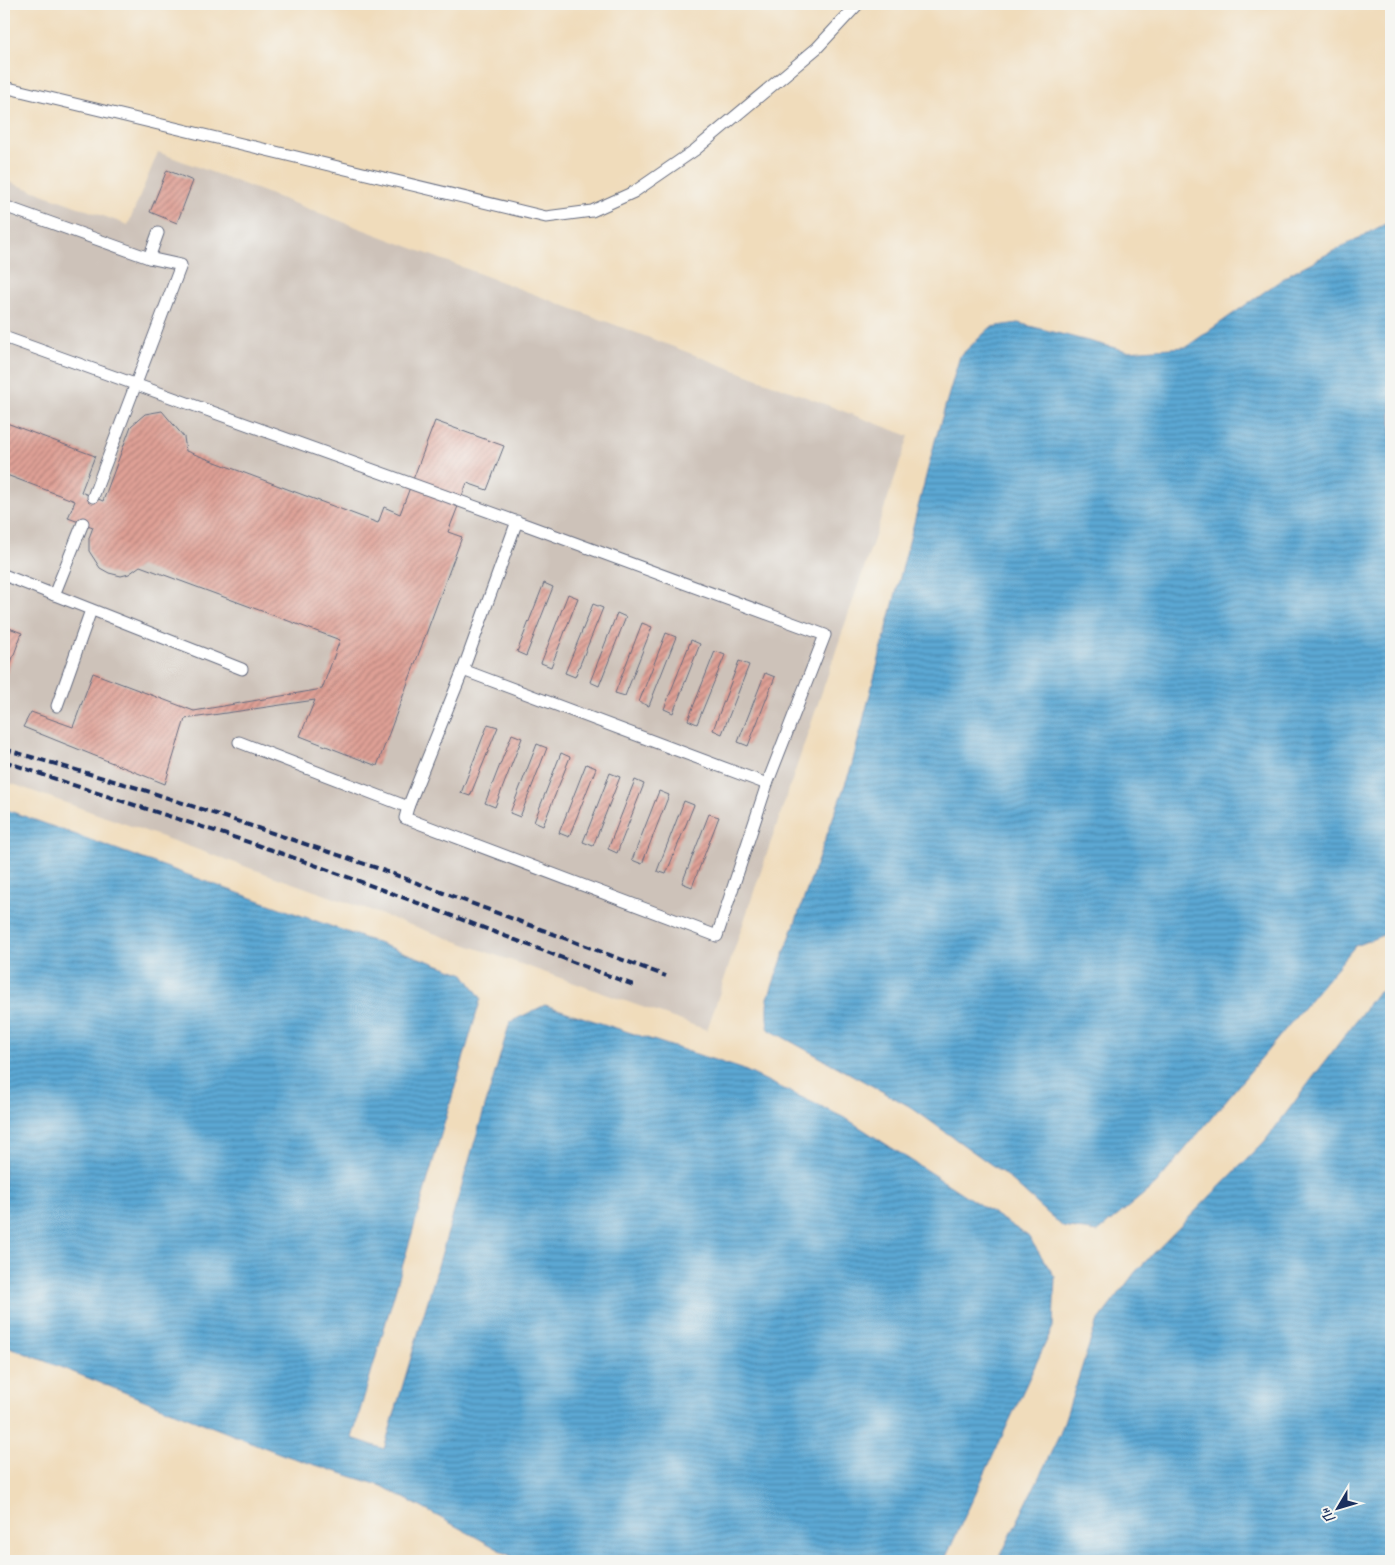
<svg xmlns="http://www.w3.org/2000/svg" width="1395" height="1565" viewBox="0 0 1395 1565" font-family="Caveat,sans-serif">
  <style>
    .industrial { fill: #cdc2b9 }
    .water { fill: url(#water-rules); stroke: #3b6b98 }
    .building { fill: url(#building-hatch) }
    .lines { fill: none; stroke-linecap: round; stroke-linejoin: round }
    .service-casing { stroke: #666c7f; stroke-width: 13 }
    .service { stroke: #fff; stroke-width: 11 }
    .rail { stroke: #1b2f5e; stroke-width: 4; stroke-dasharray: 8 4; stroke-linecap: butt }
  </style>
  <defs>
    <pattern id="water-rules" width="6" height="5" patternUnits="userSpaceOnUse" patternTransform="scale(1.25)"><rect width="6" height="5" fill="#5ba7d3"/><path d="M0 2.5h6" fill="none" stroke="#4a88ae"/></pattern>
    <pattern id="building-hatch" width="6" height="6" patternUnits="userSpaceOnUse" patternTransform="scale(1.25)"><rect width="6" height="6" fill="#dfa095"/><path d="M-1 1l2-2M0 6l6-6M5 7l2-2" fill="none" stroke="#b4837d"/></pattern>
  </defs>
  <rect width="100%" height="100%" fill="#f6f6f2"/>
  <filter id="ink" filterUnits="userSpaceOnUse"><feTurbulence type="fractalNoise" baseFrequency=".02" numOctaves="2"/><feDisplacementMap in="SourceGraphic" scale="10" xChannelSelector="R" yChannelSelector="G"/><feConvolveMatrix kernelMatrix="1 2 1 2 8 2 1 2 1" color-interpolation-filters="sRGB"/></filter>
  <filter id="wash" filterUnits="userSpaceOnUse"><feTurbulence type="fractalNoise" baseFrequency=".0096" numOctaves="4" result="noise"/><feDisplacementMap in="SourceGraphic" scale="20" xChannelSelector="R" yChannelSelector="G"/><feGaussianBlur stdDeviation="1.12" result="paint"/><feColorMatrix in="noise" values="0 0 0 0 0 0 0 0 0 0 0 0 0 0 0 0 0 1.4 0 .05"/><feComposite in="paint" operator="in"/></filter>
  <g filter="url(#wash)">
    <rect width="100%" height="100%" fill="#f0dcbb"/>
    <path class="industrial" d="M 158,152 L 909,436 L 707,1030 L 4,781 L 4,180 L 128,225 Z"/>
    <g class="water">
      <path d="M 1391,221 L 1391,932 L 1355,946 L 1156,1184 L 1098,1232 L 1063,1227 L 1003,1173 L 909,1106 L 768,1029 L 768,998 L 851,768 L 935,441 L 960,356 L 991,327 L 1018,323 L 1127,351 L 1186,347 L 1291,273 Z"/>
      <path d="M 4,809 L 464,974 L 481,998 L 352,1438 L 384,1449 L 510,1022 L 545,1005 L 742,1069 L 847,1119 L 1028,1236 L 1055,1277 L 1053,1327 L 944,1561 L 520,1561 L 382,1486 L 284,1455 L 4,1345 Z"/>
      <path d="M 1391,986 L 1391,1561 L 998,1561 L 1060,1434 L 1096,1324 L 1136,1271 L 1265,1141 L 1376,994 Z"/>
    </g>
    <g id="blocks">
      <g class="building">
        <path d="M 167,170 L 193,181 L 177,223 L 150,212 Z"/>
        <path d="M 162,411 L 184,437 L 186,451 L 378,523 L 384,507 L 400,514 L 435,421 L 504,446 L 487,490 L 467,483 L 448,532 L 462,537 L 377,766 L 300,736 L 315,700 L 185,719 L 165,784 L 23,727 L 31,712 L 73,727 L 93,673 L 194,711 L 322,689 L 340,640 L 140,566 L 129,574 L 121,576 L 109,573 L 100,568 L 89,551 L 89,538 L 93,527 L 68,518 L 75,501 L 4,474 L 4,422 L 95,456 L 81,492 L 103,501 L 131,426 L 145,414 Z"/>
        <path d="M 544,583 L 553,587 L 526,656 L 517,652 Z"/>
        <path d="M 568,594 L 578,598 L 551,667 L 541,663 Z"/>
        <path d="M 593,604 L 603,608 L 575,677 L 565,673 Z"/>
        <path d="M 617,613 L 626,617 L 599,686 L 590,682 Z"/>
        <path d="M 642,623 L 652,627 L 625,696 L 615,693 Z"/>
        <path d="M 4,626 L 22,633 L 4,681 Z"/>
        <path d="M 666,633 L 676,637 L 649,706 L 639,702 Z"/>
        <path d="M 691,640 L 700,644 L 673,713 L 664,709 Z"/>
        <path d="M 715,651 L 725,655 L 697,724 L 688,720 Z"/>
        <path d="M 739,661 L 749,665 L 722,734 L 713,730 Z"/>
        <path d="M 765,673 L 775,677 L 748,746 L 738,742 Z"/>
        <path d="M 488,724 L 498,727 L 470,796 L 461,793 Z"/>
        <path d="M 512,734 L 522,738 L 495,807 L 485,803 Z"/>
        <path d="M 537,744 L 547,748 L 520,817 L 510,813 Z"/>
        <path d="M 561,753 L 570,757 L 543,826 L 534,822 Z"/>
        <path d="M 586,764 L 596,768 L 569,837 L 559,833 Z"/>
        <path d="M 610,773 L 620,777 L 593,846 L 583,842 Z"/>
        <path d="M 635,780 L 644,784 L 617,853 L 608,849 Z"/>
        <path d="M 659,791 L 669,795 L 642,864 L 632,860 Z"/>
        <path d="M 684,801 L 694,805 L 666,874 L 657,871 Z"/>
        <path d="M 709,814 L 719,817 L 692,887 L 682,883 Z"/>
      </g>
    </g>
  </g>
  <g filter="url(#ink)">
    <use href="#blocks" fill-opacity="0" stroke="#666c7f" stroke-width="1"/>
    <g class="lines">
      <g class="service-casing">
        <g id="service">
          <path d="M 4,87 L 546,217 L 592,211 L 634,192 L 695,150 L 817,48 L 858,4"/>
          <path d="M 4,206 L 149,258 L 158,233"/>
          <path d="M 4,337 C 278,434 552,534 825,635 L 767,784 L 717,936 L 405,818 L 408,807 L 463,670 L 517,521"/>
          <path d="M 93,497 L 181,265 L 149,258"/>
          <path d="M 4,575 L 242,669"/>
          <path d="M 54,595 L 83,523"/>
          <path d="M 463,670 L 767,784"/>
          <path d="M 57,706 L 91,610"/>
          <path d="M 239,742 L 408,807"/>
        </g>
      </g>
      <use href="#service" class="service"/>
      <g class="rail">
        <path d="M 4,749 L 141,789 L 377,868 L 666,976"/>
        <path d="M 4,761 C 87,791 171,816 254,844 C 383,888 509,938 636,986"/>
      </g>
    </g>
  </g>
  <rect width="1395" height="1565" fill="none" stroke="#f6f6f2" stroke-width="20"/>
  <g transform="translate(1338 1508) rotate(232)" stroke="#f6f6f2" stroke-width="4" paint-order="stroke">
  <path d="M0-4L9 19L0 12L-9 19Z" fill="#1b2f5e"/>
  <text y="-8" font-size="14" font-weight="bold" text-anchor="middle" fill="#1b2f5e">Пн</text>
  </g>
</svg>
